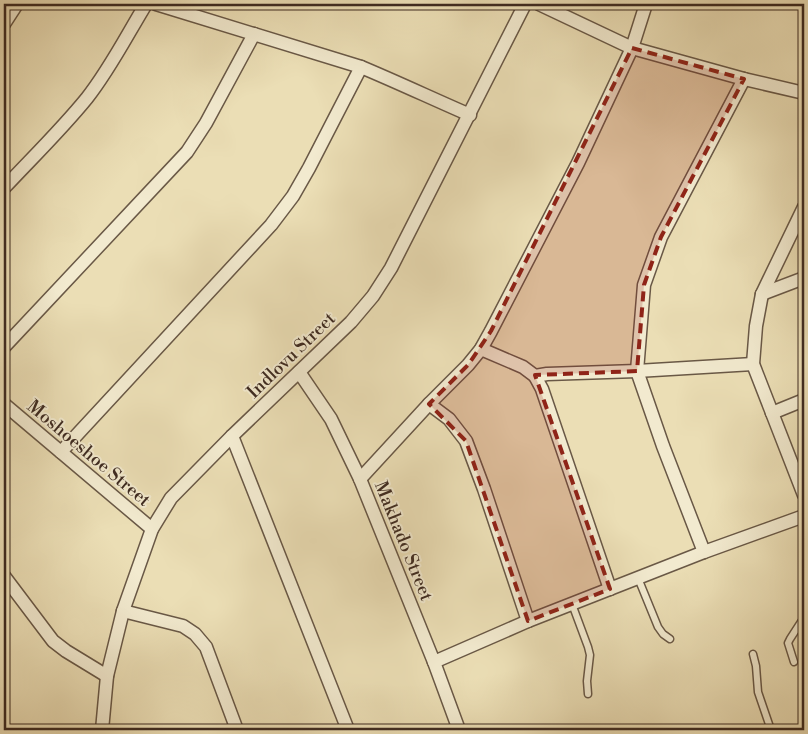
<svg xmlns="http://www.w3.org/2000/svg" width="808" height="734" viewBox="0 0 808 734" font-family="'Libre Bodoni',serif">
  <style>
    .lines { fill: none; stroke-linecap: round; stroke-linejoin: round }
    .service-casing { stroke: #695846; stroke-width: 9 }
    .minor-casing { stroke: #695846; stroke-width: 15 }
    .service { stroke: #f2eacf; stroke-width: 6 }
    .minor { stroke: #f2eacf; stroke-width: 12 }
    .marked { fill: #8f2418; fill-opacity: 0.2; stroke: #8f2418; stroke-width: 4; stroke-dasharray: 10 6; stroke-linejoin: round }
    .labels { text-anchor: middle; stroke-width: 4; stroke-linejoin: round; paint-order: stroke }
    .street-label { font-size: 18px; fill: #3e2b21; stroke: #f2eacf }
  </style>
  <rect width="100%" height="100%" fill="#ebdeb5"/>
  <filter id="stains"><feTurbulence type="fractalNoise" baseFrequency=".004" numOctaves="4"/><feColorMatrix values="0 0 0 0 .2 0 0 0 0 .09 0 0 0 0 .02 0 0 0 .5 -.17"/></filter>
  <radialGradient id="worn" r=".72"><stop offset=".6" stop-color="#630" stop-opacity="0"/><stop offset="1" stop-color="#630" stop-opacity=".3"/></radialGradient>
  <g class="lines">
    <g class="service-casing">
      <g id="service">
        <path d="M 638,578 L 658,627 L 663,634 L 670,639"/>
        <path d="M 572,604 L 588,647 L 590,655 L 587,681 L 588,694"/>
        <path d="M 753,654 L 756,666 L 758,692 L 771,730"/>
        <path d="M 794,662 L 788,643 L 790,639 L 801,622 L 804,620"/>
      </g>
    </g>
    <g class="minor-casing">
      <g id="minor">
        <path d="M 156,4 L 361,67 C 397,82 433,99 470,115"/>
        <path d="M 539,4 L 632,48 L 744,79 L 804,93"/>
        <path d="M 4,24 L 17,4"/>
        <path d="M 4,188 C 32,158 61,130 87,98 C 110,69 127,35 146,4"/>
        <path d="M 804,207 L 762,294 L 756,326 L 753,364 L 804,495"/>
        <path d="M 762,294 L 804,278"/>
        <path d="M 4,347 L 187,152 L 206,123 L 254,34"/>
        <path d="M 481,349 L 523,367 L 535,376 L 547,374 L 637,371 L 753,364"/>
        <path d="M 299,372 L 331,419 L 360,479 L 434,662 L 459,730"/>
        <path d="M 535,376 L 542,389 L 610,589"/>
        <path d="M 4,404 L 152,529"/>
        <path d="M 429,404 L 449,419 L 466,441 L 484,489 L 528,621"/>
        <path d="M 772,413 L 804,400"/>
        <path d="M 232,436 L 348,730"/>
        <path d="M 61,452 L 271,225 L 293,196 L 309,168 L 361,67"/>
        <path d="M 360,479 L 429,404 L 468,365 L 481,349 L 491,331 L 578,163 L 632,48 L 646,4"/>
        <path d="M 704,552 L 663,446 L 637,371 L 644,285 L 661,237 L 744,79"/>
        <path d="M 4,576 L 53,641 L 66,651 L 107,676"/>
        <path d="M 123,611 L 183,626 L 195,634 L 206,647 L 237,730"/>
        <path d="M 434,662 L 528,621 L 704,552 L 804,516"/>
        <path d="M 102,730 L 107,676 L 123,611 L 152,529 L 171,498 L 232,436 L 351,322 L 373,296 L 391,268 L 525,4"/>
      </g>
    </g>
    <use href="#service" class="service"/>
    <use href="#minor" class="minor"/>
  </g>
  <path class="marked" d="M 632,48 L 744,79 L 661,237 L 644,285 L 637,371 L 535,375 L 610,589 L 528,621 L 466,441 L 429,404 L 468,365 L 491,331 Z"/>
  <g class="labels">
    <g class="street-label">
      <text transform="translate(291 355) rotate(-44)" y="6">Indlovu Street</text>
      <text transform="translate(89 453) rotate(40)" y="6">Moshoeshoe Street</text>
      <text transform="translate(404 541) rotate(68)" y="6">Makhado Street</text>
    </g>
  </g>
  <rect width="808" height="734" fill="none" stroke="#ebdeb5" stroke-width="20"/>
  <rect x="5" y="5" width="798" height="724" fill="none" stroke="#3e2b21" stroke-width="2.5"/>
  <rect x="10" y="10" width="788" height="714" fill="none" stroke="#3e2b21"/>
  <rect width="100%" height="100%" filter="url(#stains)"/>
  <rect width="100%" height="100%" fill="url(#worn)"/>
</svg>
